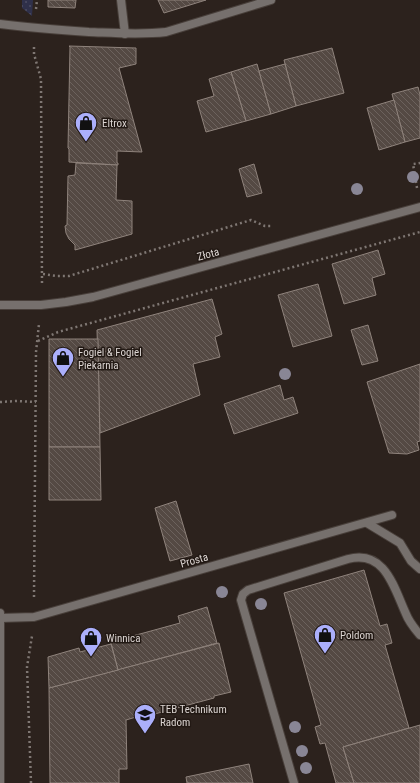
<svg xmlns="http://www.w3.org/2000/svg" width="420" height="783" viewBox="0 0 420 783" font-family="'Roboto Condensed',sans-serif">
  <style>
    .grass { fill: url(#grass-dots) }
    .building { fill: url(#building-back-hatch); stroke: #8f837c }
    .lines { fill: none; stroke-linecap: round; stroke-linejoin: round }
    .service-casing { stroke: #483f3a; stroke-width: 10 }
    .minor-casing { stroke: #483f3a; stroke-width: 10 }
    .tertiary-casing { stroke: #483f3a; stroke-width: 10 }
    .path { stroke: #7f7773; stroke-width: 2.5; stroke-dasharray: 2 3; stroke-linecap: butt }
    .service { stroke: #76706d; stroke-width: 8 }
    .minor { stroke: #76706d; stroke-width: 8 }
    .tertiary { stroke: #76706d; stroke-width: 8 }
    .tree { fill: #898695 }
    .labels { text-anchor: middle; stroke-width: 3; stroke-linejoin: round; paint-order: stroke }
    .poi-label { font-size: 11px; fill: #dcd5d2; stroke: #221914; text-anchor: start }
    .street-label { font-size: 11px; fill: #dcd5d2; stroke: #221914 }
  </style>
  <defs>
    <pattern id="grass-dots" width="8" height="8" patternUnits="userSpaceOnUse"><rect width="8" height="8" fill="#2f304a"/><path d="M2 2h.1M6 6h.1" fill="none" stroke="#4d4d63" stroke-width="1.8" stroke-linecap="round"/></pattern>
    <pattern id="building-back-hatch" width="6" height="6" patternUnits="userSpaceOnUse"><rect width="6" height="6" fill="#544943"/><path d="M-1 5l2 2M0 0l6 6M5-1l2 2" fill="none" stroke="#6c625d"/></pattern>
  </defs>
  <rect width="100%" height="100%" fill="#2c221d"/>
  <path class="grass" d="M 22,0 L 33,0 L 32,16 L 22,8 Z"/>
  <g class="building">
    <path d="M 48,0 L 76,0 L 75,8 L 48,7 Z"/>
    <path d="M 158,0 L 206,0 L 164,13 Z"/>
    <path d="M 69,46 L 136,48 L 136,64 L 119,68 L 142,152 L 117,151 L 117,163 L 118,163 L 118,165 L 69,162 L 69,149 L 68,148 L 70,47 Z"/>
    <path d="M 332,48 L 344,93 L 296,106 L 284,60 Z"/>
    <path d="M 257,64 L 271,114 L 246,121 L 231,72 Z"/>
    <path d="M 285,64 L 296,106 L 271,114 L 259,71 Z"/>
    <path d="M 231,72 L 246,121 L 206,132 L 197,101 L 214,96 L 209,79 Z"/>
    <path d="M 418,87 L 420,95 L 420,138 L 405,142 L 392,94 Z"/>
    <path d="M 394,100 L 405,142 L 379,150 L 367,108 Z"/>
    <path d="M 76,163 L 117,165 L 116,200 L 132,201 L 132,234 L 75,250 L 75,245 L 69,239 L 66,233 L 65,226 L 67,225 L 68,176 L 75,175 Z"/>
    <path d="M 254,164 L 262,193 L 247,197 L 239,169 Z"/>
    <path d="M 378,250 L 385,274 L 372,278 L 376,295 L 344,304 L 332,264 Z"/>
    <path d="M 318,284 L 332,336 L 293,347 L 278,295 Z"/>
    <path d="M 212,299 L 222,334 L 215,337 L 220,357 L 193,364 L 200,395 L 100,433 L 97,330 Z"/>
    <path d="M 368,325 L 378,361 L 362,365 L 351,330 Z"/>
    <path d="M 49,339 L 98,339 L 100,447 L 49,447 Z"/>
    <path d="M 420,364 L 420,441 L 417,442 L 419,450 L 407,454 L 389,453 L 367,382 Z"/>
    <path d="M 280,385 L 284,400 L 293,397 L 298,413 L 234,434 L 224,404 Z"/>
    <path d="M 49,447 L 100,447 L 101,500 L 49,500 Z"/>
    <path d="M 176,501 L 192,555 L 170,561 L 155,508 Z"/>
    <path d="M 364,570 L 380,626 L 387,624 L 392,643 L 385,645 L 409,728 L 343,747 L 354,783 L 336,783 L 325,743 L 320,744 L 315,727 L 321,725 L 284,593 Z"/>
    <path d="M 207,607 L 217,643 L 118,670 L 111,643 L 118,641 L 118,640 L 180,623 L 178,616 Z"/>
    <path d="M 219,643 L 231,692 L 214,696 L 214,698 L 136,719 L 136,717 L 126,720 L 127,769 L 119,769 L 119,783 L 50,783 L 49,688 Z"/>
    <path d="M 111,644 L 118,670 L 49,688 L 48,657 L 79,648 L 80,652 Z"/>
    <path d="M 420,725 L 420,783 L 354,783 L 343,747 Z"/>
    <path d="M 249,764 L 253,783 L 187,783 L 186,777 Z"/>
  </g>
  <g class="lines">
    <g class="service-casing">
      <g id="service">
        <path d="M 121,0 L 125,34"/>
        <path d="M 0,24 C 30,28 59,30 89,32 C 115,33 140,35 166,32 L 271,0"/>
        <path d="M 367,523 L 400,543 L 411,561 L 420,569"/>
        <path d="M 294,783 L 241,600 L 243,594 L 248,590 L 348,559 C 385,549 394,588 406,614 C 409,622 415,629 420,635"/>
      </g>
    </g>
    <g class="minor-casing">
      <g id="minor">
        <path d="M 0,305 L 41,305 L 66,302 L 93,297 L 420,207"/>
        <path d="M 0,618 L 34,617 L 392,515"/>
      </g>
    </g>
    <g class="tertiary-casing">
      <path id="tertiary" d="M 0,613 L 0,783"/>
    </g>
    <g class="path">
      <path d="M 36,9 L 37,0"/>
      <path d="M 34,47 L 34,54 L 41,79 L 42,285"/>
      <path d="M 417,188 L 413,164 L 420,163"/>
      <path d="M 43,274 L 57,276 L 69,276 L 251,220 L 265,226 L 271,226"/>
      <path d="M 38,341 L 58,332 L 420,232"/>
      <path d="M 0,402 L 17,401 L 36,402"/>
      <path d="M 34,597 L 36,352 L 39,324"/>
      <path d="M 31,783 L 27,667 L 32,636"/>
    </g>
    <use href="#service" class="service"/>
    <use href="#minor" class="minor"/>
    <use href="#tertiary" class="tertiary"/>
  </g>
  <g class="tree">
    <circle cx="413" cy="177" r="6"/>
    <circle cx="357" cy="189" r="6"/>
    <circle cx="285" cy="374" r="6"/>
    <circle cx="222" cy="592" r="6"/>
    <circle cx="261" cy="604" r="6"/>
    <circle cx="295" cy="727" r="6"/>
    <circle cx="302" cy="751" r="6"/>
    <circle cx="306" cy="768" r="6"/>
  </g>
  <defs>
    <g id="shop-pin" transform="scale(1.15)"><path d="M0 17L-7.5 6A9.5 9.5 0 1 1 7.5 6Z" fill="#abaffb" stroke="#221914"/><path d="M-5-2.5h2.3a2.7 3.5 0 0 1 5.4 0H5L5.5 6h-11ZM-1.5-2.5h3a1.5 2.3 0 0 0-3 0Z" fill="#111"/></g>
    <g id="school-pin" transform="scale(1.15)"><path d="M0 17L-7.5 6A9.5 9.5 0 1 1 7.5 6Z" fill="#abaffb" stroke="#221914"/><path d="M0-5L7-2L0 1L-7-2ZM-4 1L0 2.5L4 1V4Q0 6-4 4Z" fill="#111"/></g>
  </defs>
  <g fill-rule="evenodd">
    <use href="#shop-pin" x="86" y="123"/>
    <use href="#shop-pin" x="63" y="358"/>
    <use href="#shop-pin" x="325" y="635"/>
    <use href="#shop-pin" x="91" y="638"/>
    <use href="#school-pin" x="145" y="715"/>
  </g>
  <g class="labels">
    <g class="poi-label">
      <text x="102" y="127">Eltrox</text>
      <text x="78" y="356">Fogiel &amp; Fogiel<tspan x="78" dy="13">Piekarnia</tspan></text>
      <text x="340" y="639">Poldom</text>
      <text x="106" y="642">Winnica</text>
      <text x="160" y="713">TEB Technikum<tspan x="160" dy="13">Radom</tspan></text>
    </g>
    <g class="street-label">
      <text transform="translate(208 254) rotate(-15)" y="4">Złota</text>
      <text transform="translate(194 560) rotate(-16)" y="4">Prosta</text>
    </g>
  </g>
</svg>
